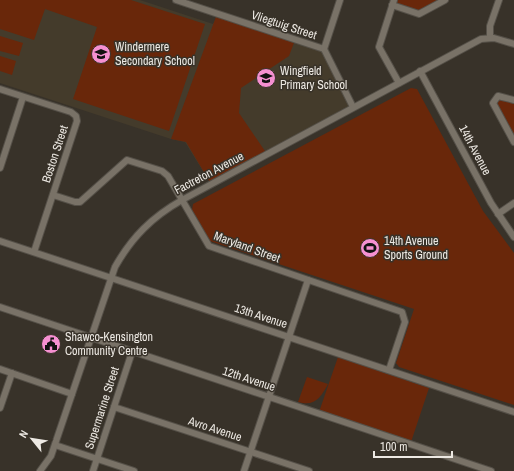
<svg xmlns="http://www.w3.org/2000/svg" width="514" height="471" viewBox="0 0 514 471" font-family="'Archivo Narrow',sans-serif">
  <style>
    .built { fill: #443b2b }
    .green { fill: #69270a }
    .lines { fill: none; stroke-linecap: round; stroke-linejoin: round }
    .minor-casing { stroke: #555048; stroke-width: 8 }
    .minor { stroke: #797267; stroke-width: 6 }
    .labels { text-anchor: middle; stroke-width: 3; stroke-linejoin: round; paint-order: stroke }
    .street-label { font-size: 12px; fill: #ede9e3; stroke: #383229 }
    .poi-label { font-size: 12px; fill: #ede9e3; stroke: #383229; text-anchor: start }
  </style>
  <rect width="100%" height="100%" fill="#383229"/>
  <path class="built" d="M 0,0 L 140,0 L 213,24 L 218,14 L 324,49 L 353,107 L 211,184 L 185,142 L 171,139 L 0,83 Z"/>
  <g class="green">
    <path d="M 0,0 L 131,0 L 205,24 L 169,131 L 73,99 L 97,27 L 45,9 L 34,40 L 0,29 Z"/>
    <path d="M 396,0 L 442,0 L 419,12 L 398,5 Z"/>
    <path d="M 217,14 L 295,40 L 289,56 L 241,88 L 239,113 L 267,154 L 211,184 L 186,142 L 171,139 Z"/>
    <path d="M 0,36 L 23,43 L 19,56 L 0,51 Z"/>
    <path d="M 0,56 L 16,61 L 12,75 L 0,71 Z"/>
    <path d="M 411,88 L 417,89 L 483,211 L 514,253 L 514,405 L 399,367 L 396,363 L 414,309 L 210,241 L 192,210 L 193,204 Z"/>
    <path d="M 498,99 L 514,103 L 514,138 L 496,105 Z"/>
    <path d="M 338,357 L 429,388 L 411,442 L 319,412 Z"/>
    <path d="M 307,377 L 328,384 C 321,397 315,407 298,402 Z"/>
  </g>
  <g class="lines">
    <g class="minor-casing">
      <g id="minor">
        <path d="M 176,0 L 324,49 L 353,107"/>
        <path d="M 394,0 L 379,47 L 399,83"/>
        <path d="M 392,5 L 419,14 L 445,0"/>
        <path d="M 490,37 L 490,26 L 499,0"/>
        <path d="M 324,49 L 340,0"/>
        <path d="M 420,71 L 491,203 L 514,237"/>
        <path d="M 0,89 L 71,112 L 76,116 L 77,121 L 34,252"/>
        <path d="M 514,100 L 498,96 L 493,103 L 514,142"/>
        <path d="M 0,168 L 23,97"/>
        <path d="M 53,195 L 75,202 L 80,202 L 127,160 L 162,171 L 168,176 L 209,246 L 402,312 L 405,322 L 389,370"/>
        <path d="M 498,214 L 514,203"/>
        <path d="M 0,241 L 514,412"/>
        <path d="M 0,307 L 491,471"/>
        <path d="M 0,369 L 72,394"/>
        <path d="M 114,407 L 309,471"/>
        <path d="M 0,408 L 12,373"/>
        <path d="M 55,445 L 134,471"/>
        <path d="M 40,471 L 51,456 L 115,267 C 132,237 152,217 182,200 L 481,39 L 494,38 L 514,44"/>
        <path d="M 93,471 L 132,352"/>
        <path d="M 244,471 L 308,280"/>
      </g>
    </g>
    <use href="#minor" class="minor"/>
  </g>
  <defs>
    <g id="school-disc" transform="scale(1)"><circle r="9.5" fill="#f590d1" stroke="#383229"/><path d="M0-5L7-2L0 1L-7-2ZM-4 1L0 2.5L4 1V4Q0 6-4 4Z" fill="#111"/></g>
    <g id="stadium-disc" transform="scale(1)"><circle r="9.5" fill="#f590d1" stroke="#383229"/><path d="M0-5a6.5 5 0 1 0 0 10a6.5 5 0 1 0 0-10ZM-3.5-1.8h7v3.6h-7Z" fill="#111"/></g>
    <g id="civic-disc" transform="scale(1)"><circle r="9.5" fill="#f590d1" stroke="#383229"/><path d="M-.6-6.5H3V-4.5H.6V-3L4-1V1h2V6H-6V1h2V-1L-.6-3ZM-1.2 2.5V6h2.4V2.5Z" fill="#111"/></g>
  </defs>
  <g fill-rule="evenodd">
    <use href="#school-disc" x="101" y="54"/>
    <use href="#school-disc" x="266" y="78"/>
    <use href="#stadium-disc" x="370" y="248"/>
    <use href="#civic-disc" x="51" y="344"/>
  </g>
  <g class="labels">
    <g class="street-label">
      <text transform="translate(284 25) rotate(18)" y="4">Vliegtuig Street</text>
      <text transform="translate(475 150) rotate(62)" y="4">14th Avenue</text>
      <text transform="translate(55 154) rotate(-72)" y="4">Boston Street</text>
      <text transform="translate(209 173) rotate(-28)" y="4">Factreton Avenue</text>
      <text transform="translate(247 247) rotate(20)" y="4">Maryland Street</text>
      <text transform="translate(261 316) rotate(18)" y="4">13th Avenue</text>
      <text transform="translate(249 379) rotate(18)" y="4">12th Avenue</text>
      <text transform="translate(102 408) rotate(-72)" y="4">Supermarine Street</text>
      <text transform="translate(215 429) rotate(18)" y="4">Avro Avenue</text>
    </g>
    <g class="poi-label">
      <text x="115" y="51">Windermere<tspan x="115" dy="14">Secondary School</tspan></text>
      <text x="280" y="75">Wingfield<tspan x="280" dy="14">Primary School</tspan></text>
      <text x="384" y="245">14th Avenue<tspan x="384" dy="14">Sports Ground</tspan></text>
      <text x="65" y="341">Shawco-Kensington<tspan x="65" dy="14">Community Centre</tspan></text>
    </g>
  </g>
  <g transform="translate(32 439) rotate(300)" stroke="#383229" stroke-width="3" paint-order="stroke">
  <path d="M0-3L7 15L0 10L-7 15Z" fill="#ede9e3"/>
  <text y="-6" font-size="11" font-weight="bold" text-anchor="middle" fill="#ede9e3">N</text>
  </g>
  <path d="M374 451v6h78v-6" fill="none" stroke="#ede9e3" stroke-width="2"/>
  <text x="380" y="451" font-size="12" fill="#ede9e3" stroke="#383229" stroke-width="3" paint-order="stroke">100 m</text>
</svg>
